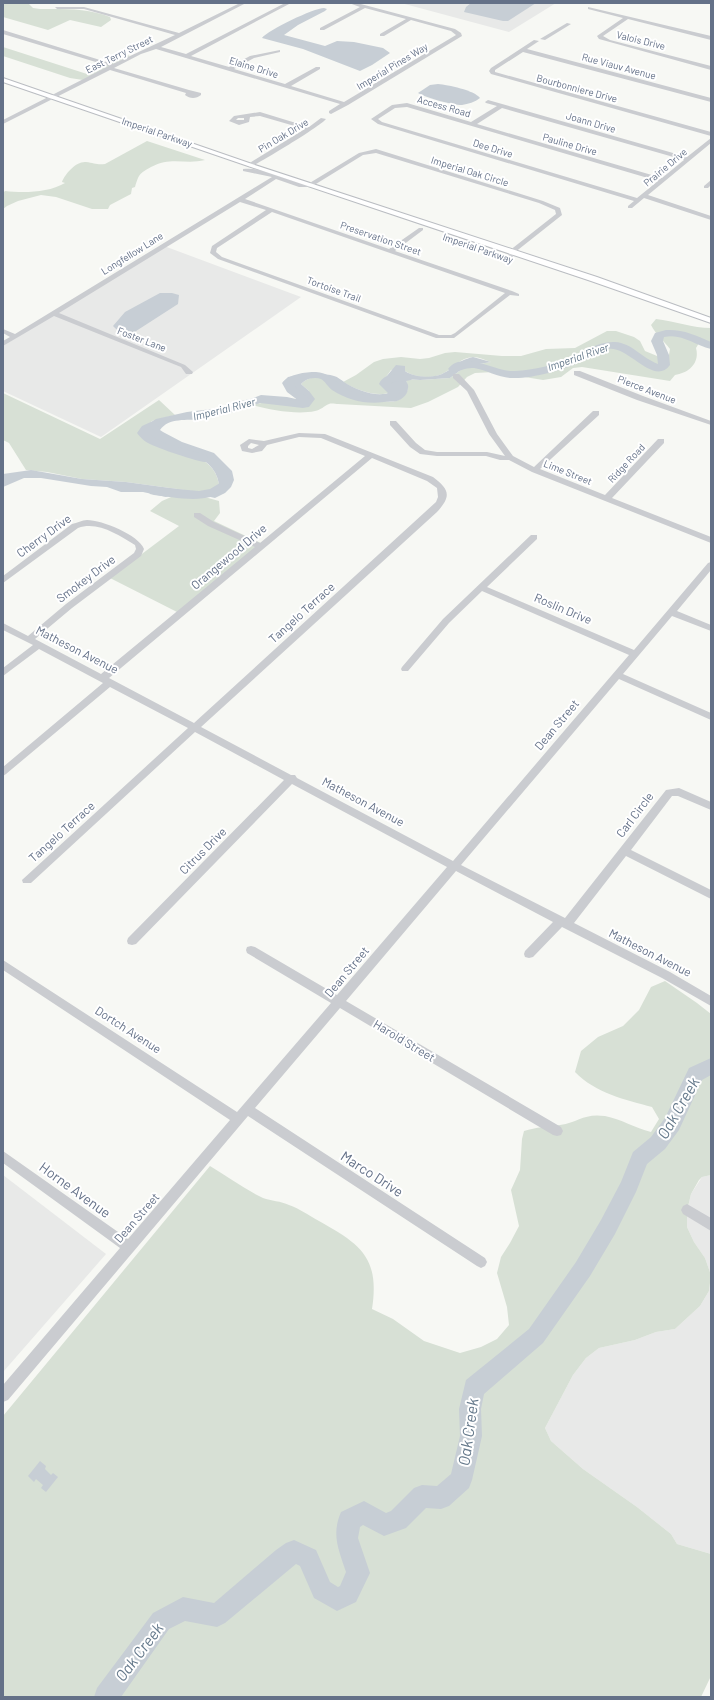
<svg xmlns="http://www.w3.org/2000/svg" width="714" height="1700" viewBox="0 0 714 1700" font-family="Barlow,sans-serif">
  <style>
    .built { fill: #e8e9e8 }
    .green { fill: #d7e0d5 }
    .water { fill: #c7ced5 }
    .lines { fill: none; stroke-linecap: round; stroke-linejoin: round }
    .river { fill: #c7ced5; fill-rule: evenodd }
    .major-casing { stroke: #babdc2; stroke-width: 2 }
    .minor { fill: #caccd0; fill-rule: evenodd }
    .major { fill: #fff; fill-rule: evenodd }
    .labels { text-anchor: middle; stroke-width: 4; stroke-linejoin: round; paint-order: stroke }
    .far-street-label { font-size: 10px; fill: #647188; stroke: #fff }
    .far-water-label { font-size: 11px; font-style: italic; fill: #65798b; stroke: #fff }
    .street-label { font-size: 12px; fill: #647188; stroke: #fff }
    .near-street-label { font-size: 14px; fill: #647188; stroke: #fff }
    .near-water-label { font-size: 16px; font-style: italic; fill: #65798b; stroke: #fff }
  </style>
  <rect width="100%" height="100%" fill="#f7f8f4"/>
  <g class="built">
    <path d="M 401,3 L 556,3 L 509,32 Z"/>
    <path d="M 164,246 L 301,297 L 101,437 L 3,391 L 3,346 Z"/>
    <path d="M 3,1175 L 106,1254 L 3,1372 Z"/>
    <path d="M 711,1175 L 711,1275 L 705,1258 L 694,1242 L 687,1227 L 687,1211 L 691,1194 L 702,1177 Z"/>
    <path d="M 711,1277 L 711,1554 L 677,1544 L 671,1534 L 637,1507 L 583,1469 L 551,1441 L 545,1428 L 573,1375 L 586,1358 L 599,1348 L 635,1340 L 656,1332 L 675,1329 L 700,1306 L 709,1291 Z"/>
  </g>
  <g class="green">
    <path d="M 3,3 L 28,3 L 33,8 L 40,9 C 63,9 88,8 110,17 L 111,20 L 101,27 L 70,20 L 48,30 L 3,17 Z"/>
    <path d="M 3,47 L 87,74 L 127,55 L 130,56 L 83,80 L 70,78 L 3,56 Z"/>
    <path d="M 147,141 L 205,160 C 185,165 172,156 151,167 C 139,174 139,174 135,187 L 132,188 L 131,194 L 110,205 L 108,209 L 92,209 L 56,197 L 41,195 L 18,201 L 7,206 L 3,209 L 3,193 L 5,191 C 23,193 48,193 65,183 L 62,182 C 65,174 76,161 86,162 C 94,163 97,165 105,164 Z"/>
    <path d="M 656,319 C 674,321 693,328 711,328 L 711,343 L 699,343 L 696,348 C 700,363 689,373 675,375 L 670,381 L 582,367 L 573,368 L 561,377 L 543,380 L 494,372 L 475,373 L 467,377 L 458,387 L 428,402 L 411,408 L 338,404 C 336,404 331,403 329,404 C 324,406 321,410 315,411 C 298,415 269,410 252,405 L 277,400 L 299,407 L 309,391 L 301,384 C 306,379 314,376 321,377 C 327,378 329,383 333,386 C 343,393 385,404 396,401 C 399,400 405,396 406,393 C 410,388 406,385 406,379 L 420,380 L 450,378 L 462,369 L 473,365 L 491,362 C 485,360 479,357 473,357 C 460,358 454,367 444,373 C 433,379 415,378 405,371 L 405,368 L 391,370 L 386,377 L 393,389 L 392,392 C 376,398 357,390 343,382 L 356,375 L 374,362 L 383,359 L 401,357 L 420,359 L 429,358 L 445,353 L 455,352 L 502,356 L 521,356 L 546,349 L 575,348 L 607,331 L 616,331 L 634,337 L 640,341 L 645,351 L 662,358 L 669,355 L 670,349 C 664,341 656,335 651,325 Z"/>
    <path d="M 3,393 L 100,439 L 159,400 L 175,415 L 152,421 L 142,429 C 146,433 151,439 156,441 C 179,452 214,454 219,484 L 208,491 L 192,491 L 126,482 L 82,479 L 47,472 L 26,470 L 9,443 L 3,440 Z"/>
    <path d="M 178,494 L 201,496 L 219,501 L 220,513 L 214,521 L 263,544 L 179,613 L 110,578 L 179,526 L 150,511 L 162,501 Z"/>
    <path d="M 665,981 L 697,1003 L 711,1014 L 711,1175 L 702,1177 L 699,1180 L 691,1194 L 687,1211 L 687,1227 L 694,1242 L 705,1258 L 711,1275 L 709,1291 L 700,1306 L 675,1329 L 656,1332 L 635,1340 L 599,1348 L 586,1358 L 573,1375 L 545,1428 L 551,1441 L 583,1469 L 637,1507 L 671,1534 L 677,1544 L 711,1554 L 711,1676 L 701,1697 L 3,1697 L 3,1416 L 210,1166 C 227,1176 244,1189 263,1198 C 271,1201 281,1201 289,1205 C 300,1209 308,1215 319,1221 C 360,1244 380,1257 372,1309 L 393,1319 L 424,1341 L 460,1353 L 481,1347 L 497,1339 L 509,1325 L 507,1307 L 497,1273 L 501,1257 L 510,1243 L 519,1226 L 511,1190 L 520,1170 L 522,1139 L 524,1131 C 536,1127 548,1127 560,1125 C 579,1122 584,1113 605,1116 C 621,1119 635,1128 651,1132 L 659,1119 L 652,1107 C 626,1100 595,1093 575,1072 L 581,1051 L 598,1037 L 623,1026 L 639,1010 L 651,987 Z"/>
  </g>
  <g class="water">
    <path d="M 471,3 L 536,3 L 508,21 L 503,21 L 464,12 L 466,7 Z"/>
    <path d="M 324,8 L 327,9 L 325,11 L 298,25 L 284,35 L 325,46 L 337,41 L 354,42 L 383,48 L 390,53 L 372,65 L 360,71 L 303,49 L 262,38 C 268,30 314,8 324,8 Z"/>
    <path d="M 438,84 C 448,85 474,90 480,98 C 475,102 468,104 462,105 C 452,105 427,98 418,93 L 430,85 Z"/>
    <path d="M 160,293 L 172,293 L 179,295 L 178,304 L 133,333 C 125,332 119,333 113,326 L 125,312 Z"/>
    <path d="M 473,357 L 491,362 L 473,365 L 462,369 L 450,378 L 420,380 L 406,379 C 406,383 409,384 408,388 C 408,394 403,399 397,401 C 385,404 344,393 334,386 C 329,383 327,378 321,377 C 314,376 306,379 301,384 L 309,391 L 315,399 L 309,407 C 295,409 285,400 273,400 C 262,401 253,406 243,409 C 230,413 215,417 201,419 C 187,421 169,417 160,430 L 163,432 L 182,442 L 214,453 L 232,471 L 234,480 L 231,487 L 225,493 L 215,498 L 202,495 L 178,492 L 166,497 L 143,492 L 121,492 L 107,487 L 91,486 L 41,478 L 24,478 L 3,487 L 3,474 L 31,470 L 82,479 L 126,482 L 192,491 L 208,491 L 219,484 C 214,451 170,449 145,438 L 142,429 L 156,419 L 187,412 L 229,407 L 261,395 L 287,397 L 296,399 L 297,396 L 295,391 L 283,382 L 288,377 L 293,376 C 306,375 321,372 334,376 C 338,377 341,380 344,382 C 358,391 377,398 392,392 L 393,389 L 386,377 L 396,365 L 405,366 L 405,371 C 415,378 432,378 442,374 C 455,368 456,361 473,357 Z"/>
    <path d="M 40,1461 L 46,1466 L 45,1469 L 51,1475 L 53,1473 L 58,1477 L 46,1492 L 41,1488 L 43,1485 L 36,1479 L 34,1482 L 28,1476 Z"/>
  </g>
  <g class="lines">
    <g class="river">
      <path d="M 666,330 C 682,329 696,335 711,342 L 711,349 C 694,345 682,333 664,337 L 663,341 L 669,355 L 670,365 C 654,387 628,345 608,349 C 598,351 589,357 580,362 C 563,370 531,379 512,378 C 499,378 487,370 474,368 C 465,367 458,373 450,371 L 448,369 C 463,349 497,373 515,371 C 534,370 555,365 572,357 C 585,351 599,341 615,342 C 632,343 642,358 658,364 L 657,355 L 651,341 L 655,333 Z"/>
      <path d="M 316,372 C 327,373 330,377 338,383 C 352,395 369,397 386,395 L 388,393 L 379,384 C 384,372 401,373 411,376 L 413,378 L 411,380 C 404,382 398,380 391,383 L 400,392 L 394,400 C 372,406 351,402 332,390 C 328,387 325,381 321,379 C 313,376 301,381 294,384 C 297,392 307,395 312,402 L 307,407 L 303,408 L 260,403 L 245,406 L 241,405 L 239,403 L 241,401 L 260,397 L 299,401 L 287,392 L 282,383 C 289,374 305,372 316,372 Z"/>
      <path d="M 155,420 L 159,421 L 161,424 L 150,432 L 149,433 C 164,447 189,448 207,456 L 209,459 L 207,462 C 200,463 157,448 148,443 C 144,441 140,437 137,433 L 142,426 Z"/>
      <path d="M 220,483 L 224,484 L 226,487 C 213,506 173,497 154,495 L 150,494 L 148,491 L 150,488 L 154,487 L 199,491 L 210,489 Z"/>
      <path d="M 711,1058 L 711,1075 L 702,1080 L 679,1130 L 665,1149 L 647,1164 L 636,1192 L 615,1234 L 590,1276 L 543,1343 L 484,1394 L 481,1409 L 482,1436 L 472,1480 L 469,1488 L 449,1506 L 441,1509 L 426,1508 L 406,1528 L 384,1536 L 363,1525 L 360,1527 L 358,1538 L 370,1573 L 356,1602 L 337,1611 L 314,1598 L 300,1566 L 296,1564 L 225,1623 L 217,1627 L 185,1621 L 169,1629 L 121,1697 L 94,1697 L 97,1688 L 153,1613 L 183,1597 L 214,1603 L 276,1550 L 286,1543 L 294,1540 L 316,1550 L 330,1582 L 338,1587 L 340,1586 L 346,1572 C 339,1550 331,1535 341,1512 L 364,1501 L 386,1513 L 391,1511 L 414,1488 L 422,1485 L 437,1486 L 451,1474 L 460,1436 L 459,1409 L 466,1380 L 529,1329 L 576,1262 L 601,1220 L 621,1182 L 633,1152 L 651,1137 L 665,1118 L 689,1068 Z"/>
    </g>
    <g class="major-casing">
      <path id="major" d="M 3,78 L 252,164 L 597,277 L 711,318 L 711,323 L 591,281 L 248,166 L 3,82 Z"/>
    </g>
    <g class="minor">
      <path d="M 240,3 L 246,3 L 161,47 L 186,54 L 285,3 L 291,3 L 191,56 L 229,67 L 250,56 L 280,50 L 280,52 L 254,58 L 234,69 L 285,84 L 316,67 L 320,67 L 320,69 L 291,86 L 344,102 L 456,35 L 451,31 L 411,20 L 384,36 L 380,36 L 380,34 L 406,19 L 365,8 L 324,30 L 320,30 L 320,28 L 360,7 L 349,3 L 357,3 L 455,29 L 461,33 L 462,36 L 348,105 L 331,114 L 329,113 L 329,111 L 340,104 L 156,49 L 141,54 L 114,68 L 189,90 L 201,93 L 201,95 C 196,99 190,99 185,95 L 186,93 L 110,70 L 3,124 L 3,120 L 109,66 L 3,34 L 3,30 L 113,64 L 175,35 L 84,9 L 57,9 L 55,7 L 84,7 L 179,33 Z"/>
      <path d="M 588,7 L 711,36 L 711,40 L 628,19 L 603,36 L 610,40 L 711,66 L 711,70 L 599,39 L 597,36 L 623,18 L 588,9 Z"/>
      <path d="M 567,23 L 571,24 L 545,40 L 540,39 Z"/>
      <path d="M 534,40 L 539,41 L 527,49 L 711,98 L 711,102 L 523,52 L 495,70 L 495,72 L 711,132 L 711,136 L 491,74 L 489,71 L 491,68 Z"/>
      <path d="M 488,100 L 687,157 L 711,138 L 711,143 L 648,195 L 711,216 L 711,220 L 644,198 L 632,208 L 628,208 L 628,206 L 634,201 L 378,124 L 371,119 L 392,105 L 407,103 L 471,122 L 497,106 L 486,103 L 485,102 ZM 407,107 L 658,181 L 637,198 L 382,122 L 378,119 L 395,108 ZM 502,108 L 684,160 L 662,178 L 477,124 Z"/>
      <path d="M 260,112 L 309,127 L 321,118 L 326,119 C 322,125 260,163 250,167 L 247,165 L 248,164 L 305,129 L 260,116 L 250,117 L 249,122 L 239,125 L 229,121 L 234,116 ZM 238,118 L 244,118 L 244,120 L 236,120 Z"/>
      <path d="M 376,149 L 543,201 L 560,208 L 562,215 L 514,253 L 512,260 L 508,260 L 509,251 L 556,214 L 555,210 L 539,203 L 376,153 L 363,155 L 311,187 L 299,187 L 276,179 L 245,199 L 389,249 L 419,228 L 423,228 L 423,230 L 395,251 L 512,291 L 519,294 L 519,296 L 510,295 L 454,338 L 436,338 L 218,259 L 210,253 L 212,246 L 266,210 L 240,202 L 59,313 L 185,365 L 193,372 L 192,374 L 186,374 L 181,367 L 54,316 L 3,346 L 3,341 L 10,337 L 3,333 L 3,329 L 15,334 L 272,177 L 243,171 L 243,169 C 265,166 286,182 308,184 L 359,153 ZM 272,212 L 505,293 L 455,333 L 451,335 L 439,335 L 222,257 L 216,252 L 217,248 Z"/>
      <path d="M 711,180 L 711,185 L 708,188 L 704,188 L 704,186 Z"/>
      <path d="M 574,371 L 580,371 L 643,396 L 711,421 L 711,425 L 637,400 L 574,375 Z"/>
      <path d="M 453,374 L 459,374 L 474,390 L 497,434 L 513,456 L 534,467 L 593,411 L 599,411 L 599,415 L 540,469 L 605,495 L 658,439 L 664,439 L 664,443 L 612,498 L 711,537 L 711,543 L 532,472 L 509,460 L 500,460 L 486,456 L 437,456 L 420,454 L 410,447 L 390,425 L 390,421 L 396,421 L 416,443 L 425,450 L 437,452 L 487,452 L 505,456 L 489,434 L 467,391 L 453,378 Z"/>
      <path d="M 299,433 L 325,434 L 433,477 C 449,489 452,496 437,512 L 201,727 L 291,775 L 295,775 L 297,778 L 453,861 L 629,655 L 482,591 L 449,623 L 408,671 L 402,671 L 401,669 L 402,667 L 443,619 L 531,535 L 537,535 L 537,539 L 487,587 L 634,650 L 708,563 L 711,562 L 711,570 L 677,611 L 711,625 L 711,631 L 672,616 L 623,674 L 711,713 L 711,720 L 619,679 L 461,865 L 565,918 L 666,790 L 679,788 L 711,802 L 711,810 L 678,796 L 672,796 L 631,850 L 711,890 L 711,899 L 626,856 L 574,923 L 670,972 L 711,996 L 711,1006 L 662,978 L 562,927 L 533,957 L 529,958 L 525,957 L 524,954 L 525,951 L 553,922 L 456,871 L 346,1001 L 561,1127 L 563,1131 L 561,1135 L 557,1136 L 553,1135 L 340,1008 L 255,1108 L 485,1258 L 487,1262 L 485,1266 L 481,1268 L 477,1266 L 248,1116 L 8,1400 L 3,1402 L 3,1385 L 120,1248 L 3,1163 L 3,1151 L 128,1239 L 230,1120 L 3,970 L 3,960 L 237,1112 L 331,1003 L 247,953 L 246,950 L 247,947 L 251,946 L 255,947 L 337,995 L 447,867 L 292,784 L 136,944 L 132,945 L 128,944 L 127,941 L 128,938 L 284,780 L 195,732 L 31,883 L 23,883 L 22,880 L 188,728 L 110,687 L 6,774 L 3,776 L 3,767 L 103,683 L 39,649 L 3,676 L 3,668 L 33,645 L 3,630 L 3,623 L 28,636 L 66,604 L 134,553 L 136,549 L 135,545 C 118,535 98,521 78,528 L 3,583 L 3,576 L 72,524 C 77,523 82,520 87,520 C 102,520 139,535 144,549 L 141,556 L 72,608 L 35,639 L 101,674 L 255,547 L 208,526 L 194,517 L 194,513 L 200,513 L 214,522 L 260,543 L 365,456 L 321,438 L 299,437 L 267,445 L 262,451 L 252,453 L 242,451 L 240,445 L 249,439 L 264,441 ZM 251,443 L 259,445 L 252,449 L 248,448 L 248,446 ZM 372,458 L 427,481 L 437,488 L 438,497 L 436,502 L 194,723 L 109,678 Z"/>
      <path d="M 687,1204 L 711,1218 L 711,1231 L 683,1214 L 681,1210 L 683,1206 Z"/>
    </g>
    <use href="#major" class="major"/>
  </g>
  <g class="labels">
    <g class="far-street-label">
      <text transform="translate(641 40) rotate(14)" y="4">Valois Drive</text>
      <text transform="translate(119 54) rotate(-26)" y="4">East Terry Street</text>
      <text transform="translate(392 66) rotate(-31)" y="4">Imperial Pines Way</text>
      <text transform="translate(619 66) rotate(15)" y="4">Rue Viauv Avenue</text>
      <text transform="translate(254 67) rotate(17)" y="4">Elaine Drive</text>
      <text transform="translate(577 88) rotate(15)" y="4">Bourbonniere Drive</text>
      <text transform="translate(444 106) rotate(16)" y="4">Access Road</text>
      <text transform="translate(591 122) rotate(16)" y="4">Joann Drive</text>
      <text transform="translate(157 132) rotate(19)" y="4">Imperial Parkway</text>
      <text transform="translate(283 135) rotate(-31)" y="4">Pin Oak Drive</text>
      <text transform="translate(570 144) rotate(16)" y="4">Pauline Drive</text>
      <text transform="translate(493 148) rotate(17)" y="4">Dee Drive</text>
      <text transform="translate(665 167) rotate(-40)" y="4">Prairie Drive</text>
      <text transform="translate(470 171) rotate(17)" y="4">Imperial Oak Circle</text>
      <text transform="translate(381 238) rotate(19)" y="4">Preservation Street</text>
      <text transform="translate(478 248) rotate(19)" y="4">Imperial Parkway</text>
      <text transform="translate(132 253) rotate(-32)" y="4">Longfellow Lane</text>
      <text transform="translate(334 289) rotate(20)" y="4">Tortoise Trail</text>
      <text transform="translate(142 339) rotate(21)" y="4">Foster Lane</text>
      <text transform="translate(647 389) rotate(21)" y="4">Pierce Avenue</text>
      <text transform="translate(626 463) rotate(-47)" y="4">Ridge Road</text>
      <text transform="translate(568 472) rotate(22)" y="4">Lime Street</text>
    </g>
    <g class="far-water-label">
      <text transform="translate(578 357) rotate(-19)" y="4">Imperial River</text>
      <text transform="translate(224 409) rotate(-14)" y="4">Imperial River</text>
    </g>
    <g class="street-label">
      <text transform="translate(44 536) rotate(-36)" y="4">Cherry Drive</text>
      <text transform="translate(229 557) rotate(-40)" y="4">Orangewood Drive</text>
      <text transform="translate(86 579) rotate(-37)" y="4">Smokey Drive</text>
      <text transform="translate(563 609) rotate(23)" y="4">Roslin Drive</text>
      <text transform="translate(302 613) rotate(-42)" y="4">Tangelo Terrace</text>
      <text transform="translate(77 650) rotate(27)" y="4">Matheson Avenue</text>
      <text transform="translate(557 725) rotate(-50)" y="4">Dean Street</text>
      <text transform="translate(363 802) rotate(28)" y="4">Matheson Avenue</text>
      <text transform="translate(635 815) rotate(-53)" y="4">Carl Circle</text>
      <text transform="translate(62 832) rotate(-42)" y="4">Tangelo Terrace</text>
      <text transform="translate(203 851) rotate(-45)" y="4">Citrus Drive</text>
      <text transform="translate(650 953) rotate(27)" y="4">Matheson Avenue</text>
      <text transform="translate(347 972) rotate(-50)" y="4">Dean Street</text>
      <text transform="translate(128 1030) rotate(33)" y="4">Dortch Avenue</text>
      <text transform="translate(404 1041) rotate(31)" y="4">Harold Street</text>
      <text transform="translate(137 1218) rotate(-49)" y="4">Dean Street</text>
    </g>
    <g class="near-street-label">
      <text transform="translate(372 1174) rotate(33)" y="5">Marco Drive</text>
      <text transform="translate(75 1190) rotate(36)" y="5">Horne Avenue</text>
    </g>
    <g class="near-water-label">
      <text transform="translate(678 1108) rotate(-60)" y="6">Oak Creek</text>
      <text transform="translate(468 1432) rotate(-82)" y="6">Oak Creek</text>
      <text transform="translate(139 1652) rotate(-53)" y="6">Oak Creek</text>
    </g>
  </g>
  <rect width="714" height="1700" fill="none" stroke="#647188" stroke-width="8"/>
</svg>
